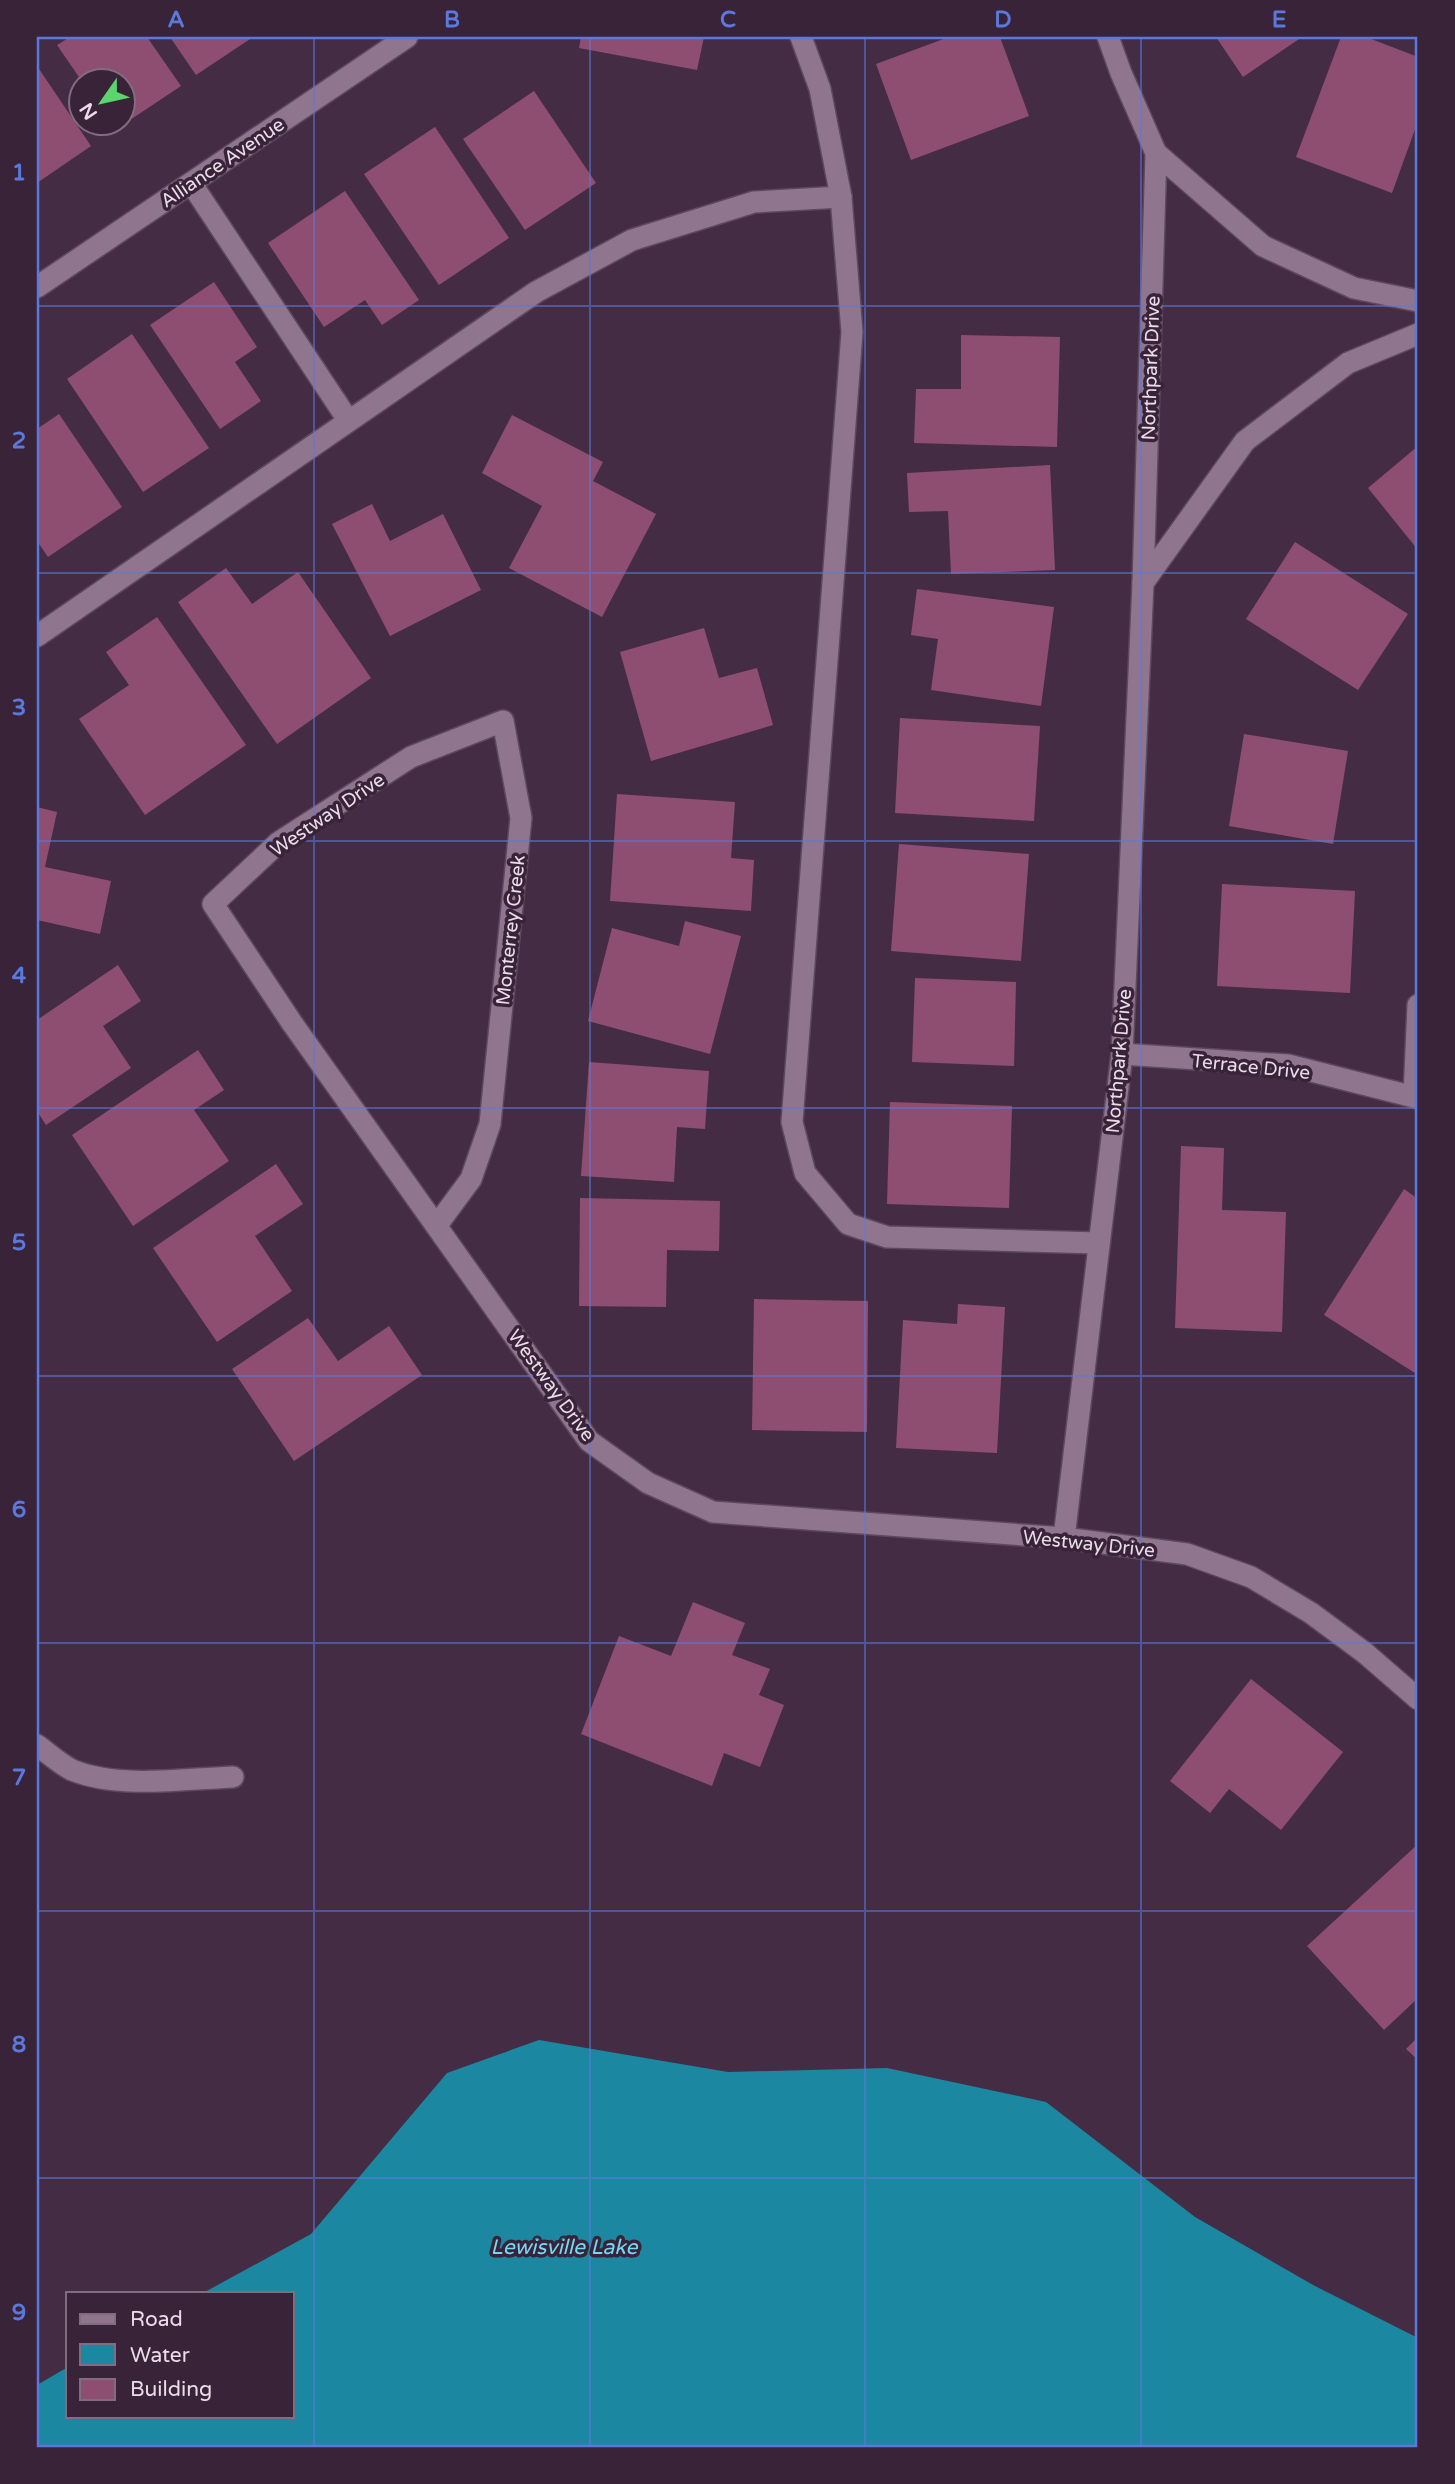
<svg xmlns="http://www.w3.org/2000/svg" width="1455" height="2484" viewBox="0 0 1455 2484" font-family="'Varela Round',sans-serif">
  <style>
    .water { fill: #1c87a1 }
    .building { fill: #8e4e71 }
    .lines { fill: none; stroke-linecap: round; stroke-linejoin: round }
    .minor-casing { stroke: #5c495c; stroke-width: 24 }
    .minor { stroke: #90758f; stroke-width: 21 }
    .grid { fill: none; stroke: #5b79dd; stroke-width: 2; stroke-opacity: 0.55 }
    .labels { text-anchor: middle; stroke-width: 7; stroke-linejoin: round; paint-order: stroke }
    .street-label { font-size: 19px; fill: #ebdcea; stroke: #392339 }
    .water-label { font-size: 21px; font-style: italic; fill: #74d9f5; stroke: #392339 }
    .neatline { fill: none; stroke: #5b79dd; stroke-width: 2.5 }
    .grid-label { font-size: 23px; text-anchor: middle; font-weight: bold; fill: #5b79dd }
  </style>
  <rect width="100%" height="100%" fill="#442d44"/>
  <path class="water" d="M 539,2040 L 728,2072 L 887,2068 L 1046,2102 L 1195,2217 L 1313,2285 L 1418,2338 L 1418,2447 L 37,2447 L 37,2385 L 68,2367 L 68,2416 L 292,2416 L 292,2293 L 203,2293 L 311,2234 L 447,2073 Z"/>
  <g class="building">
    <path d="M 70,37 L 147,37 L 181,86 L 115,130 L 110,122 L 122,122 L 122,80 L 81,80 L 57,45 Z"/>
    <path d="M 170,37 L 253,37 L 196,75 Z"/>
    <path d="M 581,37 L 704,37 L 697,70 L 579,48 Z"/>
    <path d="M 949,37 L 1000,37 L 1029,116 L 911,160 L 876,64 Z"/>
    <path d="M 1216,37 L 1302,37 L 1243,77 Z"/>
    <path d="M 1341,37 L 1366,37 L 1418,57 L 1418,121 L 1392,193 L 1296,157 Z"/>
    <path d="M 37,66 L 91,146 L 37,183 Z"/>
    <path d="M 534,91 L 596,183 L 525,230 L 463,139 Z"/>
    <path d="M 435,127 L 509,238 L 439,285 L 364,174 Z"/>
    <path d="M 345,191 L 419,300 L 382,325 L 365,300 L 324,327 L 268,243 Z"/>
    <path d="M 214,282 L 257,347 L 235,362 L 261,401 L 220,429 L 150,325 Z"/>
    <path d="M 132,334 L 209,448 L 143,492 L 67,379 Z"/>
    <path d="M 961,335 L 1060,337 L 1057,447 L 914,443 L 916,389 L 961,389 Z"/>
    <path d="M 59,414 L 122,507 L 48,557 L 37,541 L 37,429 Z"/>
    <path d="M 512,415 L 603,462 L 593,481 L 656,514 L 602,617 L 509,568 L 542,506 L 482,473 Z"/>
    <path d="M 1418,446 L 1418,550 L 1368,488 Z"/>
    <path d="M 1050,465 L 1055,570 L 951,574 L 948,511 L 909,512 L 907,473 Z"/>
    <path d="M 372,504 L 390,541 L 443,514 L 481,590 L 390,636 L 332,524 Z"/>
    <path d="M 1295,542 L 1408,614 L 1358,690 L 1246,619 Z"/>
    <path d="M 226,568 L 252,604 L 298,572 L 371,678 L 277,744 L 178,602 Z"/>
    <path d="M 917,589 L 1054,607 L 1041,706 L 931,690 L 938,639 L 911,635 Z"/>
    <path d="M 157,617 L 246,745 L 145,815 L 79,719 L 129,685 L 106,652 Z"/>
    <path d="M 704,628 L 719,678 L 757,668 L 773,725 L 651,761 L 620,652 Z"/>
    <path d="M 900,718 L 1040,726 L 1034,821 L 895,813 Z"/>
    <path d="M 1244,734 L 1348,751 L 1333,844 L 1229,826 Z"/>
    <path d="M 617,794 L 735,802 L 731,858 L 754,860 L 751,911 L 610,901 Z"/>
    <path d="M 37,807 L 57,812 L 45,867 L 111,881 L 100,934 L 37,920 Z"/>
    <path d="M 899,844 L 1029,854 L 1021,961 L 891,951 Z"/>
    <path d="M 1222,884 L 1355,891 L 1350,993 L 1217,986 Z"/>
    <path d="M 685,921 L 741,936 L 710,1054 L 588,1021 L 612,928 L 679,946 Z"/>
    <path d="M 118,965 L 141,1001 L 103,1026 L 131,1068 L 46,1125 L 37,1111 L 37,1020 Z"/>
    <path d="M 915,978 L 1016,982 L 1014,1066 L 912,1062 Z"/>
    <path d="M 198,1050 L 224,1090 L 194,1110 L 229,1161 L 133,1226 L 72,1135 Z"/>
    <path d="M 589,1062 L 709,1071 L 705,1129 L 677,1127 L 674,1182 L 581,1176 Z"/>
    <path d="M 890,1102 L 1012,1106 L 1009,1208 L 887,1204 Z"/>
    <path d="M 1181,1146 L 1224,1148 L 1222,1210 L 1286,1212 L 1282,1332 L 1175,1328 Z"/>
    <path d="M 276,1164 L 303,1204 L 255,1236 L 292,1291 L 217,1342 L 153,1248 Z"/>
    <path d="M 1404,1189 L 1418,1199 L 1418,1375 L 1324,1315 Z"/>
    <path d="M 580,1198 L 720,1201 L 719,1251 L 667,1250 L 666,1307 L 579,1306 Z"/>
    <path d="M 754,1299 L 868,1301 L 867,1432 L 752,1430 Z"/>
    <path d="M 958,1304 L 1005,1307 L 997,1453 L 896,1448 L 903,1320 L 957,1324 Z"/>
    <path d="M 308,1318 L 338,1361 L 389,1326 L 422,1375 L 294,1461 L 232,1369 Z"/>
    <path d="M 693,1602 L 745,1623 L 732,1655 L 770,1669 L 759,1695 L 784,1705 L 760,1767 L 724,1753 L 712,1786 L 581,1734 L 619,1636 L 671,1656 Z"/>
    <path d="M 1251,1679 L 1343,1752 L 1281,1830 L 1229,1789 L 1210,1813 L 1170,1781 Z"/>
    <path d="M 1418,1844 L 1418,1998 L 1384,2030 L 1307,1946 Z"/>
    <path d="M 1418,2037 L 1418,2060 L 1406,2049 Z"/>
  </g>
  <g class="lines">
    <g class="minor-casing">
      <g id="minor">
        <path d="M 801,37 L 820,89 L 841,197 L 852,332 L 792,1122 L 805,1173 L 848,1224 L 887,1237 L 1099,1243"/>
        <path d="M 1108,37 L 1121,73 L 1156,153 L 1263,246 L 1354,288 L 1418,301"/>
        <path d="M 191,183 L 348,420"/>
        <path d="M 37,287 L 407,37"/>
        <path d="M 1143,583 L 1245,441 L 1348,363 L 1418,334"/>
        <path d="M 37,636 L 536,292 L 632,240 L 754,202 L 841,197"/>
        <path d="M 1122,1054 L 1288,1065 L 1418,1098"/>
        <path d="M 1414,1096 L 1418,1005"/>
        <path d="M 437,1225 L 471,1179 L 490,1124 L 521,818 L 503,721 L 411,757 L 279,842 L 213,904 L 292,1023 L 589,1441 L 648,1483 L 713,1512 L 1064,1538 L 1187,1554 L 1251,1577 L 1311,1613 L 1365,1653 L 1418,1699"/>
        <path d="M 1064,1538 L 1122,1054 L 1143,583 L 1156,153"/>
        <path d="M 37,1745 C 48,1753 60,1764 72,1770 C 118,1789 184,1779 233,1777"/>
      </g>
    </g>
    <use href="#minor" class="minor"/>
  </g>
  <path class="grid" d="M 314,37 L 314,2447M 590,37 L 590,2447M 865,37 L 865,2447M 1141,37 L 1141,2447M 37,306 L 1418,306M 37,573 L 1418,573M 37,841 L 1418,841M 37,1108 L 1418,1108M 37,1376 L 1418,1376M 37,1643 L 1418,1643M 37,1911 L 1418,1911M 37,2178 L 1418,2178"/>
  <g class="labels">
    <g class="street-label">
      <text transform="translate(222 162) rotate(-34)" y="7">Alliance Avenue</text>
      <text transform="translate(1150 368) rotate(-88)" y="7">Northpark Drive</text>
      <text transform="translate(327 814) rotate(-34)" y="7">Westway Drive</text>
      <text transform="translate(510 930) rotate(-84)" y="7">Monterrey Creek</text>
      <text transform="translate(1118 1061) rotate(-85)" y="7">Northpark Drive</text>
      <text transform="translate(1251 1066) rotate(6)" y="7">Terrace Drive</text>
      <text transform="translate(552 1385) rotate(54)" y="7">Westway Drive</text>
      <text transform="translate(1089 1543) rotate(6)" y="7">Westway Drive</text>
    </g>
    <g class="water-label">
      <text x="564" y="2254">Lewisville Lake</text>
    </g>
  </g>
  <rect width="1455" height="2484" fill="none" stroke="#392339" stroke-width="77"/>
  <rect x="66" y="2292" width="228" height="126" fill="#392339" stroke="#806d80" stroke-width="2"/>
  <rect x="80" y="2314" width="35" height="10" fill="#90758f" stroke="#806d80" stroke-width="2"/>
  <text x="130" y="2326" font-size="21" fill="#ebdcea">Road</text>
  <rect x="80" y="2344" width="35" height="21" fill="#1c87a1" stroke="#806d80" stroke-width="2"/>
  <text x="130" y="2362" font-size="21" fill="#ebdcea">Water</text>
  <rect x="80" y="2379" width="35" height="21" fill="#8e4e71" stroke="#806d80" stroke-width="2"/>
  <text x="130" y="2396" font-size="21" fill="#ebdcea">Building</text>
  <g transform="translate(102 102) rotate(236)"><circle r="33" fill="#392339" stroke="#806d80" stroke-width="2"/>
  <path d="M0-5L12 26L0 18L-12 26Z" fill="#5bd56e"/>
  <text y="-10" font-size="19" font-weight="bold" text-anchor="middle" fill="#ebdcea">N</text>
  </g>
  <rect x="38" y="38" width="1378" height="2408" class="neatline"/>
  <g class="grid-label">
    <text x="176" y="27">A</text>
    <text x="452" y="27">B</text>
    <text x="728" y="27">C</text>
    <text x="1003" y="27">D</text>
    <text x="1279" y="27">E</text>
    <text x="19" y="180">1</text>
    <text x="19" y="448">2</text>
    <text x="19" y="715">3</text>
    <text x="19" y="983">4</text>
    <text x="19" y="1250">5</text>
    <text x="19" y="1517">6</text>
    <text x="19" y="1785">7</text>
    <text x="19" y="2052">8</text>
    <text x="19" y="2320">9</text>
  </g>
</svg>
